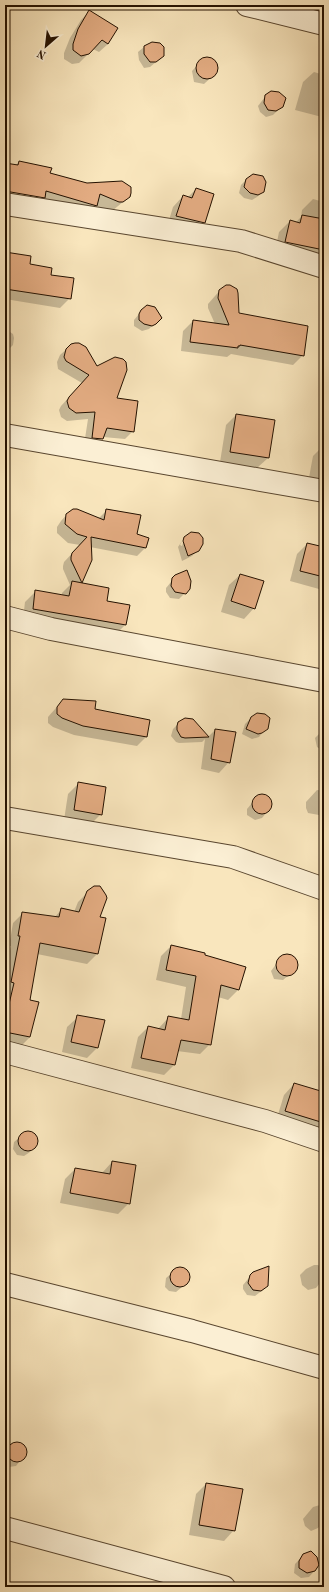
<svg xmlns="http://www.w3.org/2000/svg" width="329" height="1592" viewBox="0 0 329 1592" font-family="'Old Standard TT',serif">
  <style>
    .shadow { fill: #0003 }
    .building { fill: #e3ac82; stroke: #241100 }
    .lines { fill: none; stroke-linecap: round; stroke-linejoin: round }
    .minor-casing { stroke: #59462f; stroke-width: 24 }
    .minor { stroke: #fbefd4; stroke-width: 22 }
  </style>
  <rect width="100%" height="100%" fill="#f9e6bd"/>
  <filter id="stains"><feTurbulence type="fractalNoise" baseFrequency=".005" numOctaves="4"/><feColorMatrix values="0 0 0 0 .2 0 0 0 0 .09 0 0 0 0 .02 0 0 0 .5 -.17"/></filter>
  <radialGradient id="worn" r=".72"><stop offset=".6" stop-color="#630" stop-opacity="0"/><stop offset="1" stop-color="#630" stop-opacity=".3"/></radialGradient>
  <g class="shadow">
    <path d="M 89,12 L 108,44 L 99,52 L 93,49 L 79,63 L 72,64 L 64,59 L 64,53 L 70,38 L 81,20 Z"/>
    <path d="M 144,47 L 163,56 L 150,67 L 144,68 L 139,60 L 138,52 Z"/>
    <path d="M 203,59 L 214,61 L 217,72 L 204,84 L 194,82 L 192,71 Z"/>
    <path d="M 314,72 L 324,75 L 324,116 L 322,117 L 295,110 L 303,82 Z"/>
    <path d="M 268,93 L 282,106 L 273,115 L 266,117 L 260,112 L 258,106 Z"/>
    <path d="M 19,162 L 49,173 L 129,197 L 112,211 L 109,211 L 96,206 L 86,215 L 5,202 L 5,164 L 16,165 Z"/>
    <path d="M 250,176 L 263,191 L 257,197 L 252,200 L 244,198 L 239,193 L 241,185 Z"/>
    <path d="M 196,189 L 204,222 L 194,233 L 167,227 L 173,207 L 183,196 L 187,198 Z"/>
    <path d="M 313,199 L 324,202 L 324,262 L 275,252 L 279,232 L 290,221 L 295,223 L 301,217 L 302,210 Z"/>
    <path d="M 5,253 L 50,275 L 70,298 L 60,308 L 5,299 Z"/>
    <path d="M 222,288 L 238,314 L 303,355 L 293,365 L 231,354 L 227,357 L 181,351 L 183,331 L 193,321 L 215,324 L 208,308 L 208,304 Z"/>
    <path d="M 151,306 L 157,310 L 161,317 L 149,329 L 142,331 L 134,326 L 134,320 L 144,308 Z"/>
    <path d="M 7,330 L 13,334 L 14,338 L 13,345 L 5,353 L 5,331 Z"/>
    <path d="M 69,347 L 97,368 L 116,399 L 133,431 L 125,439 L 103,437 L 94,447 L 84,445 L 88,419 L 67,421 L 61,417 L 59,410 L 61,406 L 82,383 L 58,369 L 57,362 L 60,355 Z"/>
    <path d="M 236,415 L 268,458 L 257,468 L 220,462 L 226,425 Z"/>
    <path d="M 324,445 L 324,485 L 308,483 L 313,456 Z"/>
    <path d="M 107,510 L 136,534 L 146,547 L 137,556 L 90,547 L 91,560 L 80,584 L 106,602 L 125,625 L 115,635 L 23,619 L 25,602 L 36,591 L 62,596 L 62,593 L 70,585 L 63,569 L 63,566 L 64,562 L 80,545 L 68,543 L 57,533 L 57,527 L 61,521 L 69,512 L 98,519 Z"/>
    <path d="M 185,538 L 198,550 L 192,556 L 182,561 L 178,547 L 182,541 L 180,545 L 182,546 Z"/>
    <path d="M 307,544 L 324,548 L 324,584 L 319,589 L 290,581 L 297,554 Z"/>
    <path d="M 240,575 L 254,608 L 244,619 L 221,612 L 229,585 Z"/>
    <path d="M 176,576 L 185,593 L 179,599 L 170,598 L 166,592 L 166,588 Z"/>
    <path d="M 63,700 L 94,710 L 146,737 L 137,746 L 74,735 L 53,727 L 48,723 L 48,717 Z"/>
    <path d="M 254,715 L 269,719 L 269,724 L 259,737 L 252,739 L 242,734 L 245,724 Z"/>
    <path d="M 193,720 L 208,737 L 215,730 L 229,762 L 219,773 L 201,769 L 205,739 L 202,742 L 179,743 L 176,742 L 171,736 L 173,729 L 179,723 Z"/>
    <path d="M 324,729 L 324,750 L 323,751 L 317,747 L 315,738 Z"/>
    <path d="M 79,783 L 101,814 L 90,825 L 64,820 L 68,794 Z"/>
    <path d="M 317,790 L 324,791 L 324,811 L 319,815 L 308,813 L 306,808 L 306,802 Z"/>
    <path d="M 264,795 L 270,799 L 272,806 L 262,818 L 255,820 L 247,815 L 247,809 L 257,797 Z"/>
    <path d="M 100,887 L 104,891 L 106,898 L 98,917 L 105,919 L 97,954 L 87,964 L 37,954 L 29,1001 L 30,1037 L 20,1047 L 5,1044 L 5,975 L 11,946 L 9,946 L 13,923 L 23,913 L 54,918 L 62,909 L 74,912 L 78,902 L 91,889 Z"/>
    <path d="M 171,946 L 203,956 L 238,990 L 228,1000 L 218,997 L 210,1044 L 200,1054 L 177,1051 L 174,1065 L 164,1075 L 131,1068 L 138,1037 L 148,1027 L 158,1029 L 169,1017 L 181,1019 L 186,987 L 156,980 L 161,956 Z"/>
    <path d="M 283,955 L 292,957 L 296,963 L 295,970 L 283,980 L 274,979 L 271,971 Z"/>
    <path d="M 78,1017 L 97,1048 L 87,1058 L 62,1052 L 67,1027 Z"/>
    <path d="M 294,1084 L 324,1094 L 324,1134 L 276,1121 L 284,1095 Z"/>
    <path d="M 26,1132 L 33,1133 L 37,1136 L 38,1142 L 30,1152 L 24,1156 L 17,1155 L 13,1149 L 14,1142 Z"/>
    <path d="M 112,1162 L 129,1203 L 118,1214 L 60,1203 L 65,1179 L 75,1169 L 102,1173 Z"/>
    <path d="M 314,1265 L 318,1265 L 324,1269 L 324,1278 L 316,1288 L 308,1290 L 302,1285 L 300,1275 L 306,1269 Z"/>
    <path d="M 178,1268 L 185,1269 L 189,1275 L 188,1282 L 176,1292 L 169,1291 L 165,1287 L 166,1278 Z"/>
    <path d="M 253,1273 L 264,1289 L 255,1296 L 247,1295 L 243,1289 L 243,1285 Z"/>
    <path d="M 18,1442 L 26,1448 L 26,1453 L 16,1466 L 9,1467 L 5,1465 L 5,1451 L 12,1443 Z"/>
    <path d="M 206,1484 L 234,1530 L 224,1541 L 189,1535 L 196,1494 Z"/>
    <path d="M 320,1505 L 324,1507 L 324,1522 L 318,1528 L 311,1531 L 305,1526 L 303,1519 L 313,1507 Z"/>
    <path d="M 311,1552 L 318,1561 L 317,1568 L 309,1577 L 301,1578 L 294,1573 L 295,1564 L 301,1558 Z"/>
  </g>
  <g class="building">
    <path d="M 89,10 L 118,28 L 108,44 L 102,40 L 89,54 L 81,56 L 73,50 L 73,44 L 78,29 Z"/>
    <path d="M 152,42 L 160,43 L 164,47 L 164,56 L 156,62 L 150,62 L 144,54 L 144,46 Z"/>
    <circle cx="207" cy="68" r="11"/>
    <path d="M 271,91 L 279,92 L 286,98 L 283,107 L 276,111 L 268,110 L 264,103 L 265,95 Z"/>
    <path d="M 19,161 L 52,168 L 50,173 L 87,183 L 122,181 L 131,187 L 131,193 L 130,197 L 123,202 L 119,202 L 100,194 L 97,206 L 46,191 L 45,198 L 5,191 L 5,163 L 18,165 Z"/>
    <path d="M 253,174 L 263,176 L 266,182 L 264,192 L 258,195 L 250,193 L 244,187 L 246,179 Z"/>
    <path d="M 196,188 L 214,194 L 205,223 L 176,216 L 183,195 L 192,198 Z"/>
    <path d="M 302,215 L 324,219 L 324,250 L 285,242 L 290,220 L 300,223 Z"/>
    <path d="M 5,252 L 31,256 L 30,264 L 52,268 L 51,275 L 74,278 L 71,299 L 5,289 Z"/>
    <path d="M 226,285 L 230,285 L 237,289 L 238,293 L 239,313 L 308,326 L 304,356 L 240,345 L 240,346 L 238,346 L 238,348 L 190,342 L 193,320 L 229,325 L 218,298 L 219,290 Z"/>
    <path d="M 147,305 L 155,307 L 162,318 L 156,324 L 152,326 L 144,324 L 139,320 L 139,314 L 141,310 Z"/>
    <path d="M 75,343 L 79,343 L 86,347 L 97,366 L 115,357 L 123,359 L 126,362 L 127,370 L 117,398 L 138,401 L 134,432 L 107,428 L 103,439 L 92,438 L 95,412 L 76,413 L 69,408 L 67,401 L 69,397 L 89,375 L 66,361 L 64,357 L 66,349 L 71,344 Z"/>
    <path d="M 236,414 L 275,420 L 269,458 L 230,452 Z"/>
    <path d="M 73,509 L 77,509 L 104,520 L 106,509 L 141,515 L 137,534 L 149,538 L 146,548 L 91,537 L 92,560 L 82,583 L 71,560 L 71,557 L 72,553 L 87,537 L 77,534 L 65,524 L 66,514 Z"/>
    <path d="M 191,532 L 199,533 L 203,538 L 203,544 L 199,551 L 188,556 L 183,541 L 184,537 Z"/>
    <path d="M 307,543 L 324,547 L 324,577 L 300,571 Z"/>
    <path d="M 187,570 L 191,581 L 190,589 L 186,594 L 175,592 L 171,586 L 172,578 L 175,575 Z"/>
    <path d="M 240,574 L 264,581 L 255,609 L 231,601 Z"/>
    <path d="M 72,581 L 109,588 L 107,601 L 130,605 L 126,625 L 33,609 L 35,590 L 69,596 Z"/>
    <path d="M 63,699 L 96,701 L 95,709 L 150,720 L 147,737 L 83,726 L 62,718 L 57,714 L 57,707 Z"/>
    <path d="M 257,713 L 265,714 L 270,718 L 268,729 L 262,733 L 258,734 L 246,729 L 251,717 Z"/>
    <path d="M 185,718 L 193,719 L 209,737 L 185,738 L 181,737 L 177,730 L 177,726 L 178,722 Z"/>
    <path d="M 215,729 L 236,732 L 230,763 L 211,759 Z"/>
    <path d="M 78,782 L 106,787 L 102,815 L 74,810 Z"/>
    <circle cx="262" cy="804" r="10"/>
    <path d="M 94,886 L 100,886 L 106,895 L 107,898 L 100,917 L 106,918 L 98,954 L 40,943 L 30,1000 L 39,1002 L 30,1037 L 5,1032 L 5,1021 L 14,983 L 11,982 L 20,936 L 18,936 L 22,912 L 59,917 L 61,908 L 79,912 L 87,891 Z"/>
    <path d="M 171,945 L 205,953 L 205,955 L 246,967 L 239,990 L 221,985 L 211,1045 L 181,1040 L 175,1065 L 141,1058 L 148,1026 L 165,1030 L 168,1016 L 189,1020 L 196,976 L 166,970 Z"/>
    <circle cx="287" cy="965" r="11"/>
    <path d="M 77,1015 L 105,1020 L 98,1048 L 71,1042 Z"/>
    <path d="M 294,1083 L 324,1092 L 324,1123 L 285,1111 Z"/>
    <circle cx="28" cy="1141" r="10"/>
    <path d="M 112,1161 L 136,1165 L 130,1204 L 70,1193 L 75,1168 L 110,1174 Z"/>
    <path d="M 269,1266 L 268,1286 L 261,1291 L 253,1290 L 248,1283 L 250,1275 L 253,1272 Z"/>
    <circle cx="180" cy="1277" r="10"/>
    <circle cx="17" cy="1452" r="10"/>
    <path d="M 206,1483 L 243,1489 L 235,1531 L 199,1525 Z"/>
    <path d="M 311,1551 L 317,1557 L 319,1565 L 315,1571 L 307,1573 L 299,1568 L 299,1561 L 303,1554 Z"/>
  </g>
  <g class="lines">
    <g class="minor-casing">
      <g id="minor">
        <path d="M 247,5 L 324,24"/>
        <path d="M 5,204 L 241,241 L 324,267"/>
        <path d="M 5,435 L 324,491"/>
        <path d="M 5,617 L 51,629 L 324,681"/>
        <path d="M 5,818 L 233,857 L 324,889"/>
        <path d="M 5,1052 L 265,1121 L 324,1141"/>
        <path d="M 5,1284 L 192,1331 L 324,1368"/>
        <path d="M 5,1528 L 224,1587"/>
      </g>
    </g>
    <use href="#minor" class="minor"/>
  </g>
  <rect width="329" height="1592" fill="none" stroke="#f9e6bd" stroke-width="20"/>
  <rect x="6" y="6" width="317" height="1580" fill="none" stroke="#241100" stroke-width="2"/>
  <rect x="10" y="10" width="309" height="1572" fill="none" stroke="#241100"/>
  <g transform="translate(46 46) rotate(208)" stroke="#fbefd4" stroke-width="3" paint-order="stroke">
  <path d="M0-3L7 15L0 10L-7 15Z" fill="#241100"/>
  <text y="-6" font-size="11" font-weight="bold" text-anchor="middle" fill="#241100">N</text>
  </g>
  <rect width="100%" height="100%" filter="url(#stains)"/>
  <rect width="100%" height="100%" fill="url(#worn)"/>
</svg>
